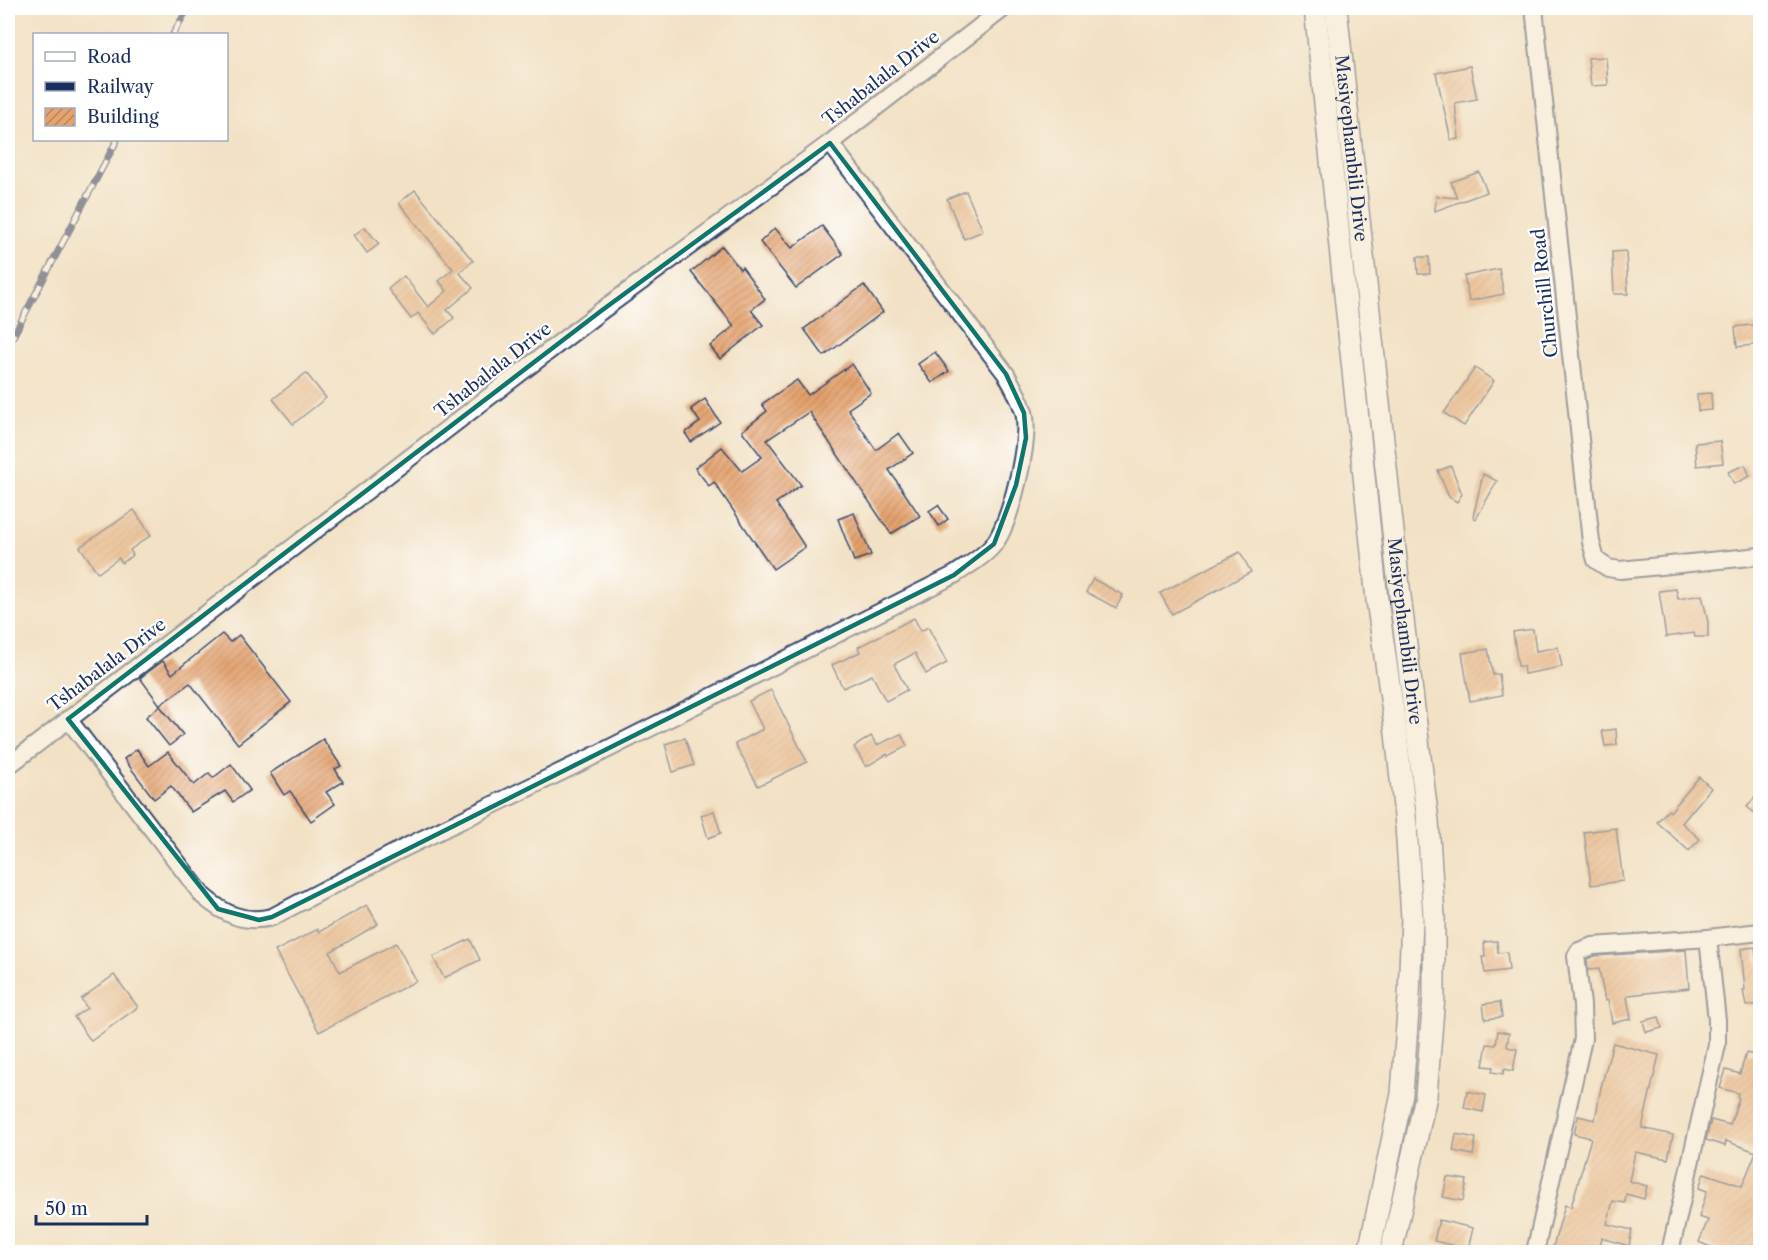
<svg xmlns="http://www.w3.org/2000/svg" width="1768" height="1260" viewBox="0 0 1768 1260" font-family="'Libre Caslon Text',serif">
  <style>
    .building { fill: url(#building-hatch) }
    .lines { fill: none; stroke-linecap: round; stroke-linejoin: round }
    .minor-casing { stroke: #3b4a6d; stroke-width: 20 }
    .major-casing { stroke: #3b4a6d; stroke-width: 24 }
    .minor { stroke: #fff; stroke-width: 16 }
    .major { stroke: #fff; stroke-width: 21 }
    .rail-casing { stroke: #1b2f5e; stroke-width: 7 }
    .rail { stroke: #fff; stroke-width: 4.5; stroke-dasharray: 14; stroke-linecap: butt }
    .marked { fill: none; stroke: #0f766e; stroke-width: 4.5; stroke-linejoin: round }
    .labels { text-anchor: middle; stroke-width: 4.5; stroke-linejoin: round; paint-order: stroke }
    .street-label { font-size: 18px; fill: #1b2f5e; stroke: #fff }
  </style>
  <defs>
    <pattern id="building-hatch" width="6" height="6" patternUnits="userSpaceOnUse" patternTransform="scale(1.5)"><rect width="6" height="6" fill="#e5a26d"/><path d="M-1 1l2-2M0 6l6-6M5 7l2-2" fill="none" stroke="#b9845d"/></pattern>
  </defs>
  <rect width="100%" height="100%" fill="#fff"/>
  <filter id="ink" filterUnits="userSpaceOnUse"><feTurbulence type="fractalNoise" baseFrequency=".0167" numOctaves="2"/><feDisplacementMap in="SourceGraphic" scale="12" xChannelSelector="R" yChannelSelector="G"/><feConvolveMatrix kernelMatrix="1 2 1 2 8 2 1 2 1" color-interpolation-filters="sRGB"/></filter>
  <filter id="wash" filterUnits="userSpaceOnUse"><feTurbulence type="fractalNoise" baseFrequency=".008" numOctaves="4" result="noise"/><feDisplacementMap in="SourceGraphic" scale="24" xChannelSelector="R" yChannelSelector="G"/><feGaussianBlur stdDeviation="1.35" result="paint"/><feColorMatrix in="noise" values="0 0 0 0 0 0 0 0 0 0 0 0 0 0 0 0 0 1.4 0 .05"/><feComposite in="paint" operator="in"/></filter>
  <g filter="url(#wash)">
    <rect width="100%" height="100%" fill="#f2e1c5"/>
    <g id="blocks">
      <g class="building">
        <path d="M 1606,57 L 1608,85 L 1591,86 L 1588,58 Z"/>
        <path d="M 1470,66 L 1477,99 L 1455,103 L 1459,139 L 1451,140 L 1436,73 Z"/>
        <path d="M 1479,172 L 1487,192 L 1435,211 L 1436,196 L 1457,198 L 1451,182 Z"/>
        <path d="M 415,190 L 473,261 L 459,272 L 473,288 L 447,310 L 454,318 L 435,334 L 418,313 L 411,319 L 388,289 L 404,276 L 428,307 L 447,291 L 439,281 L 453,269 L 399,203 Z"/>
        <path d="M 966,191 L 983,231 L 964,239 L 947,199 Z"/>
        <path d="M 822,226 L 843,254 L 796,288 L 760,242 L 775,228 L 792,248 Z"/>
        <path d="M 365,227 L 379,244 L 367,253 L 354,235 Z"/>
        <path d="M 722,246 L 740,269 L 742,267 L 765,299 L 751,310 L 763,325 L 720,359 L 710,346 L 734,326 L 691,272 Z"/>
        <path d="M 1626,251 L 1628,294 L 1614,294 L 1612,252 Z"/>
        <path d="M 1417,257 L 1429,257 L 1430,274 L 1418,274 Z"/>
        <path d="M 1499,269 L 1504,294 L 1469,301 L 1464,276 Z"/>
        <path d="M 864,285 L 883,312 L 824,356 L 804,329 Z"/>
        <path d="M 1759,324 L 1761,344 L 1737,347 L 1735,327 Z"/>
        <path d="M 935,352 L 949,371 L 932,383 L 918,364 Z"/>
        <path d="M 852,364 L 871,393 L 848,409 L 876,450 L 899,433 L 913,453 L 889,470 L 920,516 L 891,534 L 809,412 L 767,440 L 801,485 L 776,503 L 805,547 L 773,569 L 714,482 L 709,486 L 695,468 L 722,447 L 742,471 L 762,457 L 742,431 L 767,411 L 762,404 L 797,380 L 808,395 Z"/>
        <path d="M 1475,368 L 1494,381 L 1464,426 L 1444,413 Z"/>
        <path d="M 306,373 L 326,398 L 293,424 L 273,399 Z"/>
        <path d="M 1711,393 L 1712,410 L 1698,411 L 1697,394 Z"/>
        <path d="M 705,399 L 720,422 L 691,442 L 685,433 L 700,422 L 691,409 Z"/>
        <path d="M 1720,441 L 1723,463 L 1697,466 L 1695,443 Z"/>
        <path d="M 1745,465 L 1750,476 L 1734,484 L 1728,472 Z"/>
        <path d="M 1451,466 L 1462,494 L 1457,502 L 1449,497 L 1438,471 Z"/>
        <path d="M 1483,474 L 1497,481 L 1476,519 L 1473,517 Z"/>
        <path d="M 938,505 L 948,519 L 939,526 L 929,511 Z"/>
        <path d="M 134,510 L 151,535 L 130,550 L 133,555 L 122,563 L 119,558 L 98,573 L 80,547 Z"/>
        <path d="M 854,513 L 871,555 L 854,561 L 838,519 Z"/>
        <path d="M 1240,552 L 1251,572 L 1172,614 L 1160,593 Z"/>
        <path d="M 1093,579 L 1123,595 L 1116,608 L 1086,592 Z"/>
        <path d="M 1676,589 L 1678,599 L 1702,595 L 1708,622 L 1708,637 L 1695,637 L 1694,633 L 1666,637 L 1659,591 Z"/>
        <path d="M 914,618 L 921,631 L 928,627 L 947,663 L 926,674 L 915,653 L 894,664 L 907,690 L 886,701 L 872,675 L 843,688 L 832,665 L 860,652 L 858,647 Z"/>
        <path d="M 1533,629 L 1536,651 L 1558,647 L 1562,667 L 1524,674 L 1523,666 L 1518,666 L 1513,632 Z"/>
        <path d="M 222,634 L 230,642 L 239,635 L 291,702 L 238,744 L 190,683 L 160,705 L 140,678 L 163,661 L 172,674 Z"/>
        <path d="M 1488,649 L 1493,675 L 1499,674 L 1502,695 L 1470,701 L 1462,653 Z"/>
        <path d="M 771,690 L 807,762 L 758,786 L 735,744 L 763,729 L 749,701 Z"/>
        <path d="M 160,706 L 183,735 L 169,746 L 146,717 Z"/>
        <path d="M 1616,729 L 1617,745 L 1605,746 L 1602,731 Z"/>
        <path d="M 901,734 L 907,746 L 888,756 L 887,754 L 866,767 L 854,747 L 871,736 L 877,745 Z"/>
        <path d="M 685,738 L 694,765 L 673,772 L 665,744 Z"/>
        <path d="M 323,739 L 341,766 L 335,769 L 343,782 L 326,792 L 335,804 L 311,821 L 290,791 L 284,795 L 270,773 Z"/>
        <path d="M 137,749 L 149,766 L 168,752 L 194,785 L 209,773 L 213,778 L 231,764 L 250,790 L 233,802 L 225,791 L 191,812 L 171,786 L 154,799 L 124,759 Z"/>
        <path d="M 1699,777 L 1711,788 L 1682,823 L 1700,839 L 1689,851 L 1657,822 L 1668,810 L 1670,812 Z"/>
        <path d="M 1761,790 L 1761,818 L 1747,807 Z"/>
        <path d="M 714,811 L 721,833 L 708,838 L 701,815 Z"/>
        <path d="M 1616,828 L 1623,881 L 1591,885 L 1584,832 Z"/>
        <path d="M 367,905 L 378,924 L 330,952 L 340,972 L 396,943 L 416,981 L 319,1032 L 275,951 L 318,929 L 319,932 Z"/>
        <path d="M 470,939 L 480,960 L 444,978 L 433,957 Z"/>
        <path d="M 1497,941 L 1498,953 L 1507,952 L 1509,970 L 1485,973 L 1482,957 L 1485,957 L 1484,942 Z"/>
        <path d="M 1755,947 L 1757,963 L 1759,962 L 1761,1004 L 1746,1006 L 1743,990 L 1745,990 L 1741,949 Z"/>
        <path d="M 1686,950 L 1689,988 L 1629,995 L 1627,997 L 1631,1019 L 1612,1023 L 1608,1000 L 1605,1001 L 1599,969 L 1588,970 L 1587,959 L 1595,956 Z"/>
        <path d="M 114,975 L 138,1007 L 91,1041 L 74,1017 L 87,1008 L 81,999 Z"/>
        <path d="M 1500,1002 L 1502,1017 L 1485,1019 L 1483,1004 Z"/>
        <path d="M 1659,1017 L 1662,1028 L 1646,1032 L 1643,1021 Z"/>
        <path d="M 1498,1031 L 1509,1033 L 1507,1047 L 1517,1049 L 1513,1071 L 1504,1069 L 1503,1074 L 1492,1072 L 1493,1067 L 1483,1066 L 1487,1044 L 1496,1045 Z"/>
        <path d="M 1613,1043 L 1659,1055 L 1642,1128 L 1673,1135 L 1668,1159 L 1635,1152 L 1629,1181 L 1647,1186 L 1644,1199 L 1626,1194 L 1625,1203 L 1613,1201 L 1607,1224 L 1632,1230 L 1629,1246 L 1602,1238 L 1598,1252 L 1559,1252 L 1552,1250 L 1565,1205 L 1571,1207 L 1591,1138 L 1574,1134 L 1578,1116 L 1595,1120 L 1601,1087 Z"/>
        <path d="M 1746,1053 L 1761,1057 L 1761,1239 L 1757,1238 L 1752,1252 L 1733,1252 L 1722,1248 L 1720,1251 L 1699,1242 L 1708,1220 L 1699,1217 L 1707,1191 L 1699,1188 L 1704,1173 L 1742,1186 L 1756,1152 L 1726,1141 L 1725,1146 L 1706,1140 L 1711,1120 L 1730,1125 L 1739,1098 L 1737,1097 L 1738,1093 L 1720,1088 L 1726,1070 L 1740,1074 Z"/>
        <path d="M 1467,1091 L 1486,1095 L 1483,1112 L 1464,1108 Z"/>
        <path d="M 1456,1134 L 1476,1138 L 1473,1155 L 1453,1151 Z"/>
        <path d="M 1447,1177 L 1467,1180 L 1463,1201 L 1443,1197 Z"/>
        <path d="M 1439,1220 L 1473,1228 L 1468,1249 L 1434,1241 Z"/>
      </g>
    </g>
  </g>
  <g filter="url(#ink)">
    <use href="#blocks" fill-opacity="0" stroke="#3b4a6d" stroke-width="1.5"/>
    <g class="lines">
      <g class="minor-casing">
        <g id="minor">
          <path d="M 1534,8 L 1591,542 L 1596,560 L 1608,568 L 1620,570 L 1760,556"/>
          <path d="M 68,719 L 203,896 C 224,914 244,924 272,917 L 400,850 L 600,753 L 954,575 C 967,566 984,557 994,544 C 1011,522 1031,438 1024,412 C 1020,399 1013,386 1006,374 L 830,143"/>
          <path d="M 8,766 L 601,311 L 830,143 L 1004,8"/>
          <path d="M 1535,1252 L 1583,1039 L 1582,1005 L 1576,956 L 1579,951 L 1593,946 L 1708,938 L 1760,932"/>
          <path d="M 1670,1252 L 1717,1045 L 1717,1020 L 1708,938"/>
        </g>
      </g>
      <g class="major-casing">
        <g id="major">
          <path d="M 1315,8 L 1377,600 L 1396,733 L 1406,825 L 1412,918 L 1409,997 L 1402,1094 L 1369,1252"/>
          <path id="s1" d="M 1336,8 L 1400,596 L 1428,821 L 1434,917 L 1434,996 L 1426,1096 L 1391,1252"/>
        </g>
      </g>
      <use href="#minor" class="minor"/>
      <use href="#major" class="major"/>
      <g class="rail-casing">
        <g id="rail">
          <path d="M 173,34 L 188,8"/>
          <path d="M 8,346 L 117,140"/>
        </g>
      </g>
      <use href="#rail" class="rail"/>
    </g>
  </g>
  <path d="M0 0H1768V1260H0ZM 830,143 L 1006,374 L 1024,413 L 1026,438 L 1016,485 L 994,544 L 954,575 L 272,917 L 259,920 L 218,909 L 68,719 L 601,311 Z" fill="#f2e1c5" fill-opacity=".55" fill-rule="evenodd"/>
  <path class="marked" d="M 830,143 L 1006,374 L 1024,413 L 1026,438 L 1016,485 L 994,544 L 954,575 L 272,917 L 259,920 L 218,909 L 68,719 L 601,311 Z"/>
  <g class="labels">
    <g class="street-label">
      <text transform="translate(881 78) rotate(-38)" y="6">Tshabalala Drive</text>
      <text dy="6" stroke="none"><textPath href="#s1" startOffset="141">Masiyephambili Drive</textPath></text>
      <text transform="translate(1545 293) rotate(-96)" y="6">Churchill Road</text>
      <text transform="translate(493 370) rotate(-38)" y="6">Tshabalala Drive</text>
      <text dy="6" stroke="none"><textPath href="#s1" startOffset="627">Masiyephambili Drive</textPath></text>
      <text transform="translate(107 665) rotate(-37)" y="6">Tshabalala Drive</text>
    </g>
  </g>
  <rect width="1768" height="1260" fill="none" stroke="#fff" stroke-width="30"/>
  <rect x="33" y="33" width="195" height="108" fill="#ffffff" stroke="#a4acbf" stroke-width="1.5"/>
  <rect x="45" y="52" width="30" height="9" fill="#ffffff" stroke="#a4acbf" stroke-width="1.5"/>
  <text x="87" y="63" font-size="18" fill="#1b2f5e">Road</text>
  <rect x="45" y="82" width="30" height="9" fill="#1b2f5e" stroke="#a4acbf" stroke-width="1.5"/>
  <text x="87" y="93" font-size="18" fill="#1b2f5e">Railway</text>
  <rect x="45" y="108" width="30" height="18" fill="url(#building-hatch)" stroke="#a4acbf" stroke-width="1.5"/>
  <text x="87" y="123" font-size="18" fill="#1b2f5e">Building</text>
  <path d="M36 1215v9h111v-9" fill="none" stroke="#1b2f5e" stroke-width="3"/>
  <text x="45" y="1215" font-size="18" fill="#1b2f5e" stroke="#ffffff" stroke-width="4.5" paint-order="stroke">50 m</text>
</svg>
